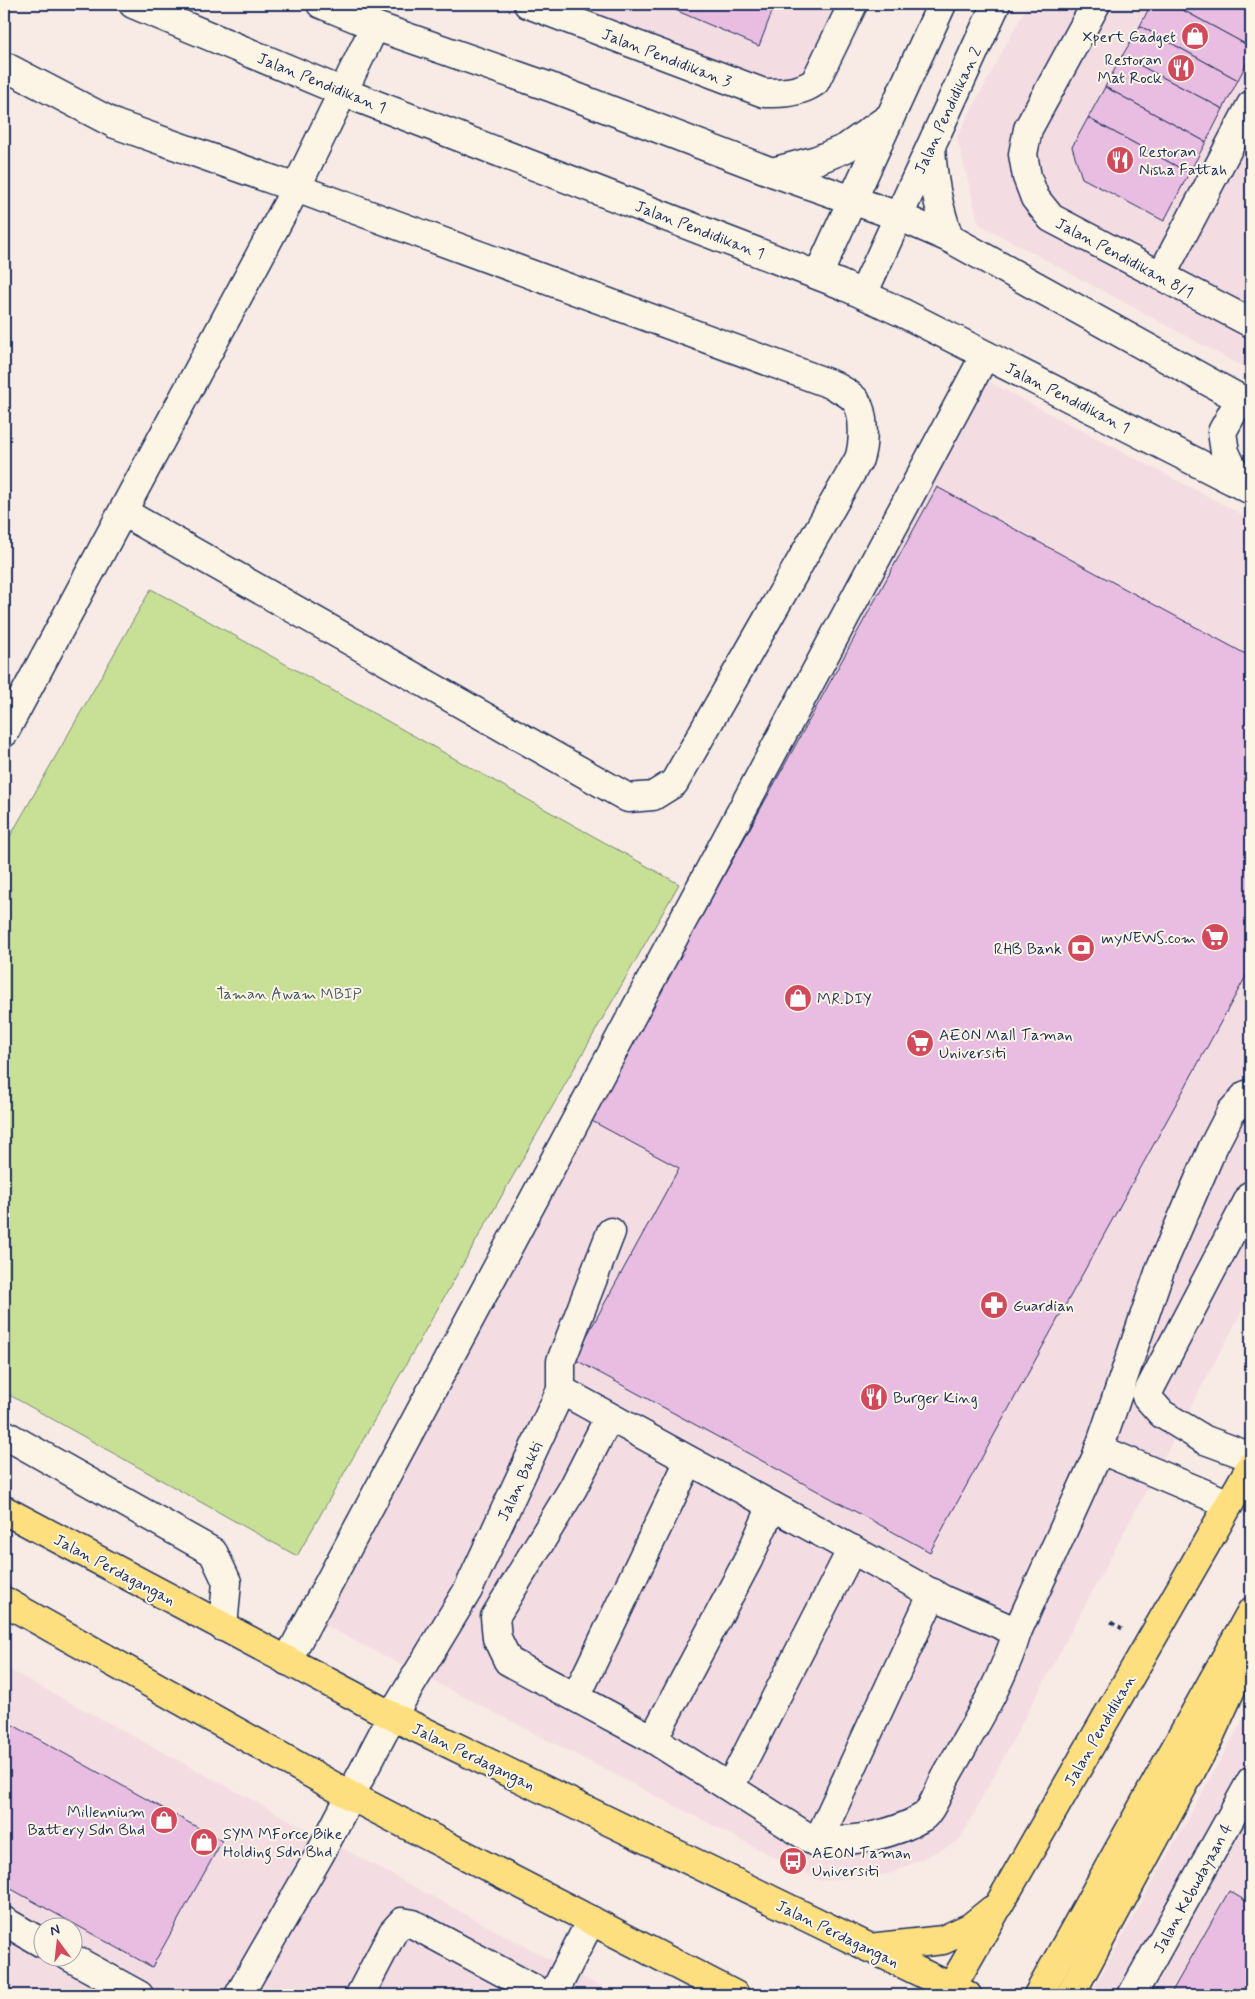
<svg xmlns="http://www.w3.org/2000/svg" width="1255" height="1999" viewBox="0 0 1255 1999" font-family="Mynerve,sans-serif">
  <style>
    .built { fill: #f4dce3; fill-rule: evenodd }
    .green { fill: #c8e095; stroke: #72887a }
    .building { fill: #e9bde2; stroke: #1b2f5e }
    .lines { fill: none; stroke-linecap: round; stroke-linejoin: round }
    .minor-casing { stroke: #1b2f5e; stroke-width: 31 }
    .major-casing { stroke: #1b2f5e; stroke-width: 31 }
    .path { stroke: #1b2f5e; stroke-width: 3; stroke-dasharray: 5 4; stroke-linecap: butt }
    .minor { stroke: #fcf5e5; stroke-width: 28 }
    .major { stroke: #fedf80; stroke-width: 28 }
    .labels { text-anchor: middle; stroke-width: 4; stroke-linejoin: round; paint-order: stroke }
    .poi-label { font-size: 16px; fill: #1b2f5e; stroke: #fcf5e5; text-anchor: start }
    .street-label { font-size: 16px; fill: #1b2f5e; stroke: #fcf5e5 }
    .park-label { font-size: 16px; fill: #465b6c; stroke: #fcf5e5 }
  </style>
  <rect width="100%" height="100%" fill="#f8eae4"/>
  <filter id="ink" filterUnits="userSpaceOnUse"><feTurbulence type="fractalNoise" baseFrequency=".02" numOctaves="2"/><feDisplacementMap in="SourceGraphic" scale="10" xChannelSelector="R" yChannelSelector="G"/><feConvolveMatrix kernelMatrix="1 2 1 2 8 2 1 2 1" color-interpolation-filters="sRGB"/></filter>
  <g filter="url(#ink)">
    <g class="built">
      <path d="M 490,4 L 867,4 L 828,89 L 797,106 L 763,108 Z"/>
      <path d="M 1028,4 L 1251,4 L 1251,371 L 979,224 L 957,137 Z"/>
      <path d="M 966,370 L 1251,519 L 1251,1294 L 959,1841 L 892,1873 L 821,1881 L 301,1613 Z"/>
      <path d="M 4,1667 L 616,1995 L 4,1995 ZM 42,1926 L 72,1926 L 72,1956 L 42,1956 Z"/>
      <path d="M 1251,1705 L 1251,1995 L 1090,1995 Z"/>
    </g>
    <path class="green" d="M 151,589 L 679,884 L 297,1556 L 4,1392 L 4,847 Z"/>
    <g class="building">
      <path d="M 661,4 L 775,4 L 759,46 Z"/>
      <path d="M 1151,4 L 1172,4 L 1251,47 L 1251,55 L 1238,80 L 1140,26 Z"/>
      <path d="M 1172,4 L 1244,4 L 1251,7 L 1251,47 Z"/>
      <path d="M 1140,26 L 1238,80 L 1223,109 L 1122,56 Z"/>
      <path d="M 1122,56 L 1223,109 L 1206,142 L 1105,87 Z"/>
      <path d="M 1105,87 L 1206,142 L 1189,173 L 1088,118 Z"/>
      <path d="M 1088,118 L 1189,173 L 1164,221 L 1082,178 L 1072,147 Z"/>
      <path d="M 937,487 L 1251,657 L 1251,967 L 930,1552 L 574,1359 L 679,1168 L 590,1120 Z"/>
      <path d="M 4,1720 L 222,1841 L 152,1967 L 4,1885 Z"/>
      <path d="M 1229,1891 L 1251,1904 L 1251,1995 L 1170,1995 Z"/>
      <path d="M 4,1987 L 19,1995 L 4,1995 Z"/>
    </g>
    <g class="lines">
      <g class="minor-casing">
        <g id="minor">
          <path d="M 133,4 L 343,92 L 840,284 L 901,312 L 1251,490"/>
          <path d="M 321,4 L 375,26 L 550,87 L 772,172 L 898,216 L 949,238 L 1251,405"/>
          <path d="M 528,4 L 764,93 C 783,93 799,93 815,82 L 853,4"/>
          <path d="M 1096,4 L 1028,129 L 1023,154 L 1027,177 L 1035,198 L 1051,218 L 1251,323"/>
          <path d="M 4,66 L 115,124 L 296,188 L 833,385 C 840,389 851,394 856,401 C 865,414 864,444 859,459 L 674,783 L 653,796 L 628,798 L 123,512"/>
          <path d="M 931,147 C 933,182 938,205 949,238"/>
          <path d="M 772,172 L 817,160 L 846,148 L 887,119"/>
          <path d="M 818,275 L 942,4"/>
          <path d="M 1161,276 L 1251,105"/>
          <path d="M 863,294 L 996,4"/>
          <path d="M 1240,399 L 1222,432 L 1225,452 L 1240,484"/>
          <path d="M 4,733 L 296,188 L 375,26"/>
          <path d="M 1251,1195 L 1146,1396 L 1162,1414 L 1205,1440 L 1251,1457"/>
          <path d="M 561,1390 L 944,1600 L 1017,1632 C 1002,1684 971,1731 945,1778 C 941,1787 930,1813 923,1817 C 891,1837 853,1840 817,1843 L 653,1739 L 508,1661 L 497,1638 L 495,1617 L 573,1488 L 609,1417"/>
          <path d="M 4,1434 L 213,1552 L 227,1582 L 223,1627"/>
          <path d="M 1099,1449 L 1229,1504"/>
          <path d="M 1017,1632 L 1096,1458 L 1161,1267 L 1213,1147 L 1231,1112 L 1246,1095 L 1251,1094"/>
          <path d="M 287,1661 L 985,355"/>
          <path d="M 576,1697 L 689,1461"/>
          <path d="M 653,1739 L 748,1560 L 772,1506"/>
          <path d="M 730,1787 L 852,1549"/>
          <path d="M 817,1843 L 933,1593"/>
          <path d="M 4,1921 L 42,1943"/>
          <path d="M 68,1956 L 139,1995"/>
          <path d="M 239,1995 L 320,1854 L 392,1716 L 468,1590 L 561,1390 L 561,1361 L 611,1232"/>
          <path d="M 360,1995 L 393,1932 L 402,1922 L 413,1924 L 545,1995"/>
          <path d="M 553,1995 L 591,1920"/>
          <path d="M 1132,1995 L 1251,1781"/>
        </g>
      </g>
      <g class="major-casing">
        <g id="major">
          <path d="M 4,1510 L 392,1716 L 967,1995"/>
          <path d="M 4,1601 L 351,1796 L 735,1995"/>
          <path d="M 869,1948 L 943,1940 L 971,1927 L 992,1910"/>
          <path d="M 947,1995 L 1251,1466"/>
          <path d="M 1038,1995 L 1251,1612"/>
          <path d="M 1070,1995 L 1208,1740 L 1248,1652"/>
        </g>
      </g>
      <path class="path" d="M 1111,1622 L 1122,1629"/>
      <use href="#minor" class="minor"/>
      <use href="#major" class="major"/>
    </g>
  </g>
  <defs>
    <g id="shop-disc" transform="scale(1.4375)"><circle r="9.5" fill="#d1495b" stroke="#fcf5e5"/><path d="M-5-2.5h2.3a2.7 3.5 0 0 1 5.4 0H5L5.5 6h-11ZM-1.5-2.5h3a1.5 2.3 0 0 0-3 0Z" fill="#fff"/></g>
    <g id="restaurant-disc" transform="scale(1.4375)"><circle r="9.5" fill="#d1495b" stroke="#fcf5e5"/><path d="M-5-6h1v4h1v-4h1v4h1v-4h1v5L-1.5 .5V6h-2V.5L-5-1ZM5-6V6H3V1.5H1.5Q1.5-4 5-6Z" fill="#fff"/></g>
    <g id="supermarket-disc" transform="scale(1.4375)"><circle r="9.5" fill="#d1495b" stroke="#fcf5e5"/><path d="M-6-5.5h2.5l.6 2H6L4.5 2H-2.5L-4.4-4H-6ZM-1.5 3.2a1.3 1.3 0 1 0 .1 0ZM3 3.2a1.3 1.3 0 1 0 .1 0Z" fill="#fff"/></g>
    <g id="bank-disc" transform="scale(1.4375)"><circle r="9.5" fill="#d1495b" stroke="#fcf5e5"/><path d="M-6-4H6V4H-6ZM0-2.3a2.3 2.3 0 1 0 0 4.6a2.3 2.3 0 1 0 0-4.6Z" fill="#fff"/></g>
    <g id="pharmacy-disc" transform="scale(1.4375)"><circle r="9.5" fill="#d1495b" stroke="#fcf5e5"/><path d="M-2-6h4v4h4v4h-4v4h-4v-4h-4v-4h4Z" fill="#fff"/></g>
    <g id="bus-disc" transform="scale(1.4375)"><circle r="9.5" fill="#d1495b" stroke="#fcf5e5"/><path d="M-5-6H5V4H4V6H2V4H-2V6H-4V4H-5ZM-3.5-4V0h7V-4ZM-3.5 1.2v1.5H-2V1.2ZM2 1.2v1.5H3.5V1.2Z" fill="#fff"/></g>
  </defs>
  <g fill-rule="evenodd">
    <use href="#shop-disc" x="1195" y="36"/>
    <use href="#restaurant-disc" x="1181" y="68"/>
    <use href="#restaurant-disc" x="1120" y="160"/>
    <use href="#supermarket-disc" x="1215" y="937"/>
    <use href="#bank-disc" x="1081" y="948"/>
    <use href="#shop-disc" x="798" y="998"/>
    <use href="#supermarket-disc" x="920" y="1043"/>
    <use href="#pharmacy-disc" x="994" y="1305"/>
    <use href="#restaurant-disc" x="874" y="1397"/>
    <use href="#shop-disc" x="164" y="1820"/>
    <use href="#shop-disc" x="204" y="1842"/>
    <use href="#bus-disc" x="793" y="1861"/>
  </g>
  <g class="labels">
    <g class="poi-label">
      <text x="1176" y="42" text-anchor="end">Xpert Gadget</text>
      <text x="1162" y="65" text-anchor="end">Restoran<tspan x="1162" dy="18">Mat Rock</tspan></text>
      <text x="1139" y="157">Restoran<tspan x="1139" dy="18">Nisha Fattah</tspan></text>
      <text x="1196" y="943" text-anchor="end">myNEWS.com</text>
      <text x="1062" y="954" text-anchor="end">RHB Bank</text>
      <text x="817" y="1004">MR.DIY</text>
      <text x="939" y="1040">AEON Mall Taman<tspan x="939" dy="18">Universiti</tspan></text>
      <text x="1013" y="1311">Guardian</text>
      <text x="893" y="1403">Burger King</text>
      <text x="145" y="1817" text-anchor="end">Millennium<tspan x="145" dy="18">Battery Sdn Bhd</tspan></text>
      <text x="223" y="1839">SYM MForce Bike<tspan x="223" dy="18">Holding Sdn Bhd</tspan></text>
      <text x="812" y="1858">AEON Taman<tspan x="812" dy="18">Universiti</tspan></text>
    </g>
    <g class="street-label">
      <text transform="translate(667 57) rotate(21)" y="6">Jalan Pendidikan 3</text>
      <text transform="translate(322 82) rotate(22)" y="6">Jalan Pendidikan 1</text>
      <text transform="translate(947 110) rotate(-65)" y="6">Jalan Pendidikan 2</text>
      <text transform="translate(700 229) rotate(21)" y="6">Jalan Pendidikan 1</text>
      <text transform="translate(1125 257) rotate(28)" y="6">Jalan Pendidikan 8/1</text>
      <text transform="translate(1068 397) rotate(27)" y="6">Jalan Pendidikan 1</text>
      <text transform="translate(519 1481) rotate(-65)" y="6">Jalan Bakti</text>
      <text transform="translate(115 1569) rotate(28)" y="6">Jalan Perdagangan</text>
      <text transform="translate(1099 1730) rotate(-60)" y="6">Jalan Pendidikan</text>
      <text transform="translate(474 1756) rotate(26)" y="6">Jalan Perdagangan</text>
      <text transform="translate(1192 1888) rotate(-61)" y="6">Jalan Kebudayaan 4</text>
      <text transform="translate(838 1933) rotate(26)" y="6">Jalan Perdagangan</text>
    </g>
    <g class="park-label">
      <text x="289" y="999">Taman Awam MBIP</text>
    </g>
  </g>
  <rect width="1255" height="1999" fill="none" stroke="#fcf5e5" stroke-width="20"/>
  <rect x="10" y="10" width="1235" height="1979" fill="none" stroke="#1b2f5e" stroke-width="2" filter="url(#ink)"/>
  <g transform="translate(58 1942) rotate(345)"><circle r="24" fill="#fcf5e5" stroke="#a2a6af"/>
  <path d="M0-4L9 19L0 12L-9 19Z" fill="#d1495b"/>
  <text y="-8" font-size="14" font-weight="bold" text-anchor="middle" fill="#1b2f5e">N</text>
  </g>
</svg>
